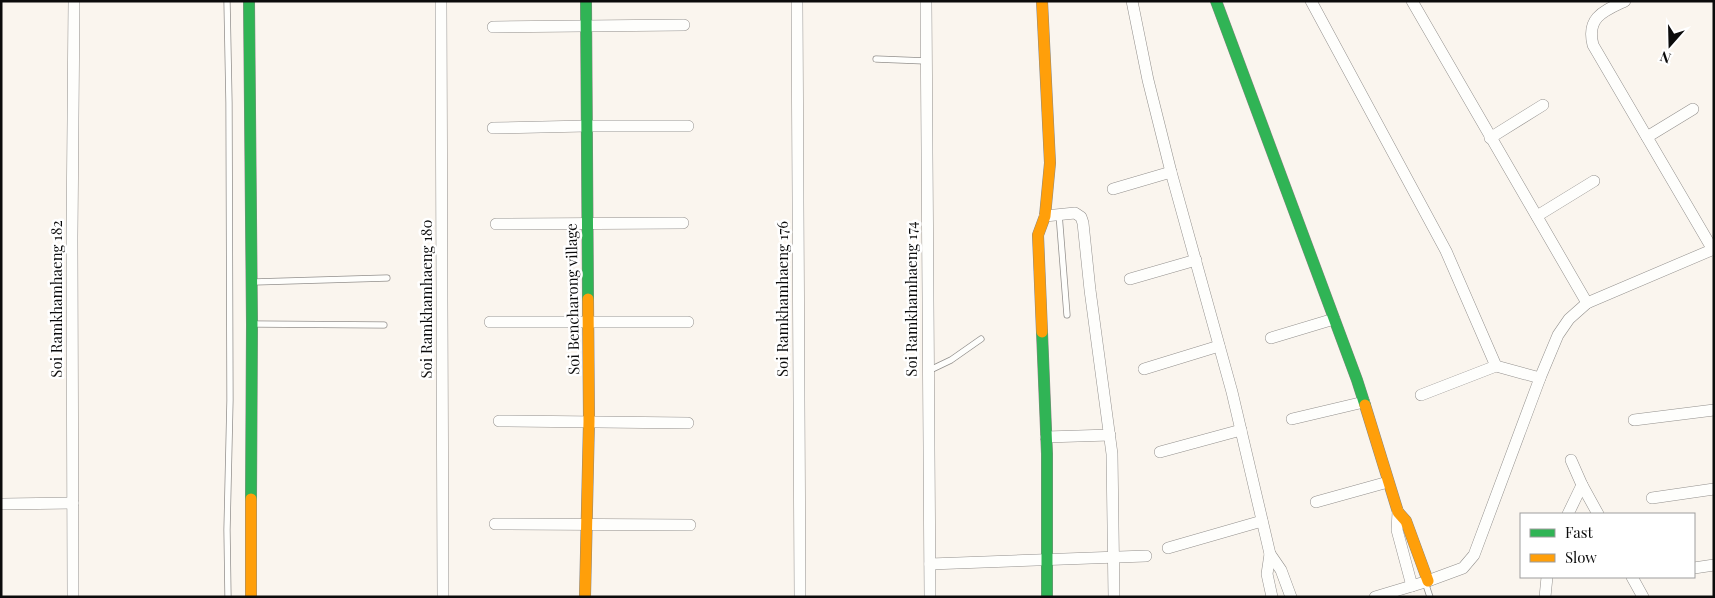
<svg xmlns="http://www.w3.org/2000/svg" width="1715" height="598" viewBox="0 0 1715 598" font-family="'Playfair Display',serif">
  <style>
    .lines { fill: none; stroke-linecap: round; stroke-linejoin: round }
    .lane-casing { stroke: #93908d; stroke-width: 7 }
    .street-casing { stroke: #93908d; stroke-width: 12 }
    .fast-casing { stroke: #898784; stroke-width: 12 }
    .slow-casing { stroke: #898784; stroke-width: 12 }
    .lane { stroke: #fefefc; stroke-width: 5.5 }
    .street { stroke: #fefefc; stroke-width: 11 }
    .fast { stroke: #30b455; stroke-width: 11 }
    .slow { stroke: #ff9f0a; stroke-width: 11 }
    .labels { text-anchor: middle; stroke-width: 5; stroke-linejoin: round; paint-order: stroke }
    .street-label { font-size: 15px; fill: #0b0b0b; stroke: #fff }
  </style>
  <rect width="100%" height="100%" fill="#faf5ee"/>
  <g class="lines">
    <g class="lane-casing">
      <g id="lane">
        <path d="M 227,1 L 229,103 L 230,400 L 227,530 L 228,597"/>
        <path d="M 876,59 L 926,61"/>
        <path d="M 1059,214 L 1067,315"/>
        <path d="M 252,282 L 387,278"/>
        <path d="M 253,324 L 384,325"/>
        <path d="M 928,371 L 951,360 L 981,339"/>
        <path d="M 1425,582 L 1430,597"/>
      </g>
    </g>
    <g class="street-casing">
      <g id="street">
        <path d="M 441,1 L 443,597"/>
        <path d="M 797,1 L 800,597"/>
        <path d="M 926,1 L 930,597"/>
        <path d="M 1132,1 L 1148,80 L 1171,172 L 1232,392 L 1270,554 L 1281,570 L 1291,597"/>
        <path d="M 1311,1 L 1446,251 L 1496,366 L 1540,378"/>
        <path d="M 1412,1 L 1587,303"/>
        <path d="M 1625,1 C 1604,11 1586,17 1593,45 L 1713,250"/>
        <path d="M 493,27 L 684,25"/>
        <path d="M 493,128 L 586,126 L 688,126"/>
        <path d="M 1647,137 L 1693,109"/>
        <path d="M 1490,138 L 1543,105"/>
        <path d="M 1113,189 L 1171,172"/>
        <path d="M 1045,216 L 1075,213 L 1081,217 L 1083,223 L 1090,290 L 1112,454 L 1114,597"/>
        <path d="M 1537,216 L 1594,181"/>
        <path d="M 496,224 L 683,223"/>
        <path d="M 1130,279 L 1196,260"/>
        <path d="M 490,322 L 688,322"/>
        <path d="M 1271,338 L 1334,319"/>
        <path d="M 1144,369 L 1219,346"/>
        <path d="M 1421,395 L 1496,366"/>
        <path d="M 1292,419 L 1364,402"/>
        <path d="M 1634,420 L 1714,410"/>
        <path d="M 499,421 L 688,423"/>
        <path d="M 1046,437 L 1110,435"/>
        <path d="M 1160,452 L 1241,430"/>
        <path d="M 1571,460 L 1582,485 L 1598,514"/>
        <path d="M 1652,498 L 1714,489"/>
        <path d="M 1316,502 L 1388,482"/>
        <path d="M 3,504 L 73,503"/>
        <path d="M 1398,512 L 1397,530 L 1412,586"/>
        <path d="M 1568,514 L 1582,485"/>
        <path d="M 495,524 L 690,525"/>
        <path d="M 1168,548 L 1262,521"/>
        <path d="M 1270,554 L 1267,574 L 1272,597"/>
        <path d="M 930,564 L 1146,556"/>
        <path d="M 1694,568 L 1714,565"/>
        <path d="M 1632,577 L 1643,597"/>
        <path d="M 73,597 L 72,237 L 74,1"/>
        <path d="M 1375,597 L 1425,582 L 1463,568 L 1474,555 L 1540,378 L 1558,335 L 1569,319 L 1587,303 L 1714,249"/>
        <path d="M 1545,597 L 1547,577"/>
      </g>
    </g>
    <g class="fast-casing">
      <g id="fast">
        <path d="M 249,1 L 252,324 L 251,499"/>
        <path d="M 586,1 L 588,299"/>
        <path d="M 1216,1 L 1357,380 L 1365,405"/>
        <path d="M 1042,332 L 1047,454 L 1047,597"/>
      </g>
    </g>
    <g class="slow-casing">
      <g id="slow">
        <path d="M 1042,1 L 1050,163 L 1045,216 L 1038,235 L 1042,332"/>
        <path d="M 1365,405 L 1398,512 L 1406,521 L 1428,581"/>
        <path d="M 251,597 L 251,499"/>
        <path d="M 585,597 L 589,421 L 588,299"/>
      </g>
    </g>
    <use href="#lane" class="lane"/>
    <use href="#street" class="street"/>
    <use href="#fast" class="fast"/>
    <use href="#slow" class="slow"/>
  </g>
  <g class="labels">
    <g class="street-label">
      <text transform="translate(57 299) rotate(-90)" y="5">Soi Ramkhamhaeng 182</text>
      <text transform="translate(427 299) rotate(-90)" y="5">Soi Ramkhamhaeng 180</text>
      <text transform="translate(573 299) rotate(-91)" y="5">Soi Bencharong village</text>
      <text transform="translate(783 299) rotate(-90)" y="5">Soi Ramkhamhaeng 176</text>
      <text transform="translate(912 299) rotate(-90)" y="5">Soi Ramkhamhaeng 174</text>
    </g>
  </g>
  <rect width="1715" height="598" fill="none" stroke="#0b0b0b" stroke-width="5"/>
  <rect x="1520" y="513" width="175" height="65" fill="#ffffff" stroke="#9d9d9d"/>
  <rect x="1530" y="529" width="25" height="8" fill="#30b455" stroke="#9d9d9d"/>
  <text x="1565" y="538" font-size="15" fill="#0b0b0b">Fast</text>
  <rect x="1530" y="554" width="25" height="8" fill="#ff9f0a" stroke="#9d9d9d"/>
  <text x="1565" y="563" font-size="15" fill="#0b0b0b">Slow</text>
  <g transform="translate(1670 45) rotate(200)" stroke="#ffffff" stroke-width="4" paint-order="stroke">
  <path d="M0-4L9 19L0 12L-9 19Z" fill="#0b0b0b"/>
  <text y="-8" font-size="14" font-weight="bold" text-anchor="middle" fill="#0b0b0b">N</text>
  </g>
</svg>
